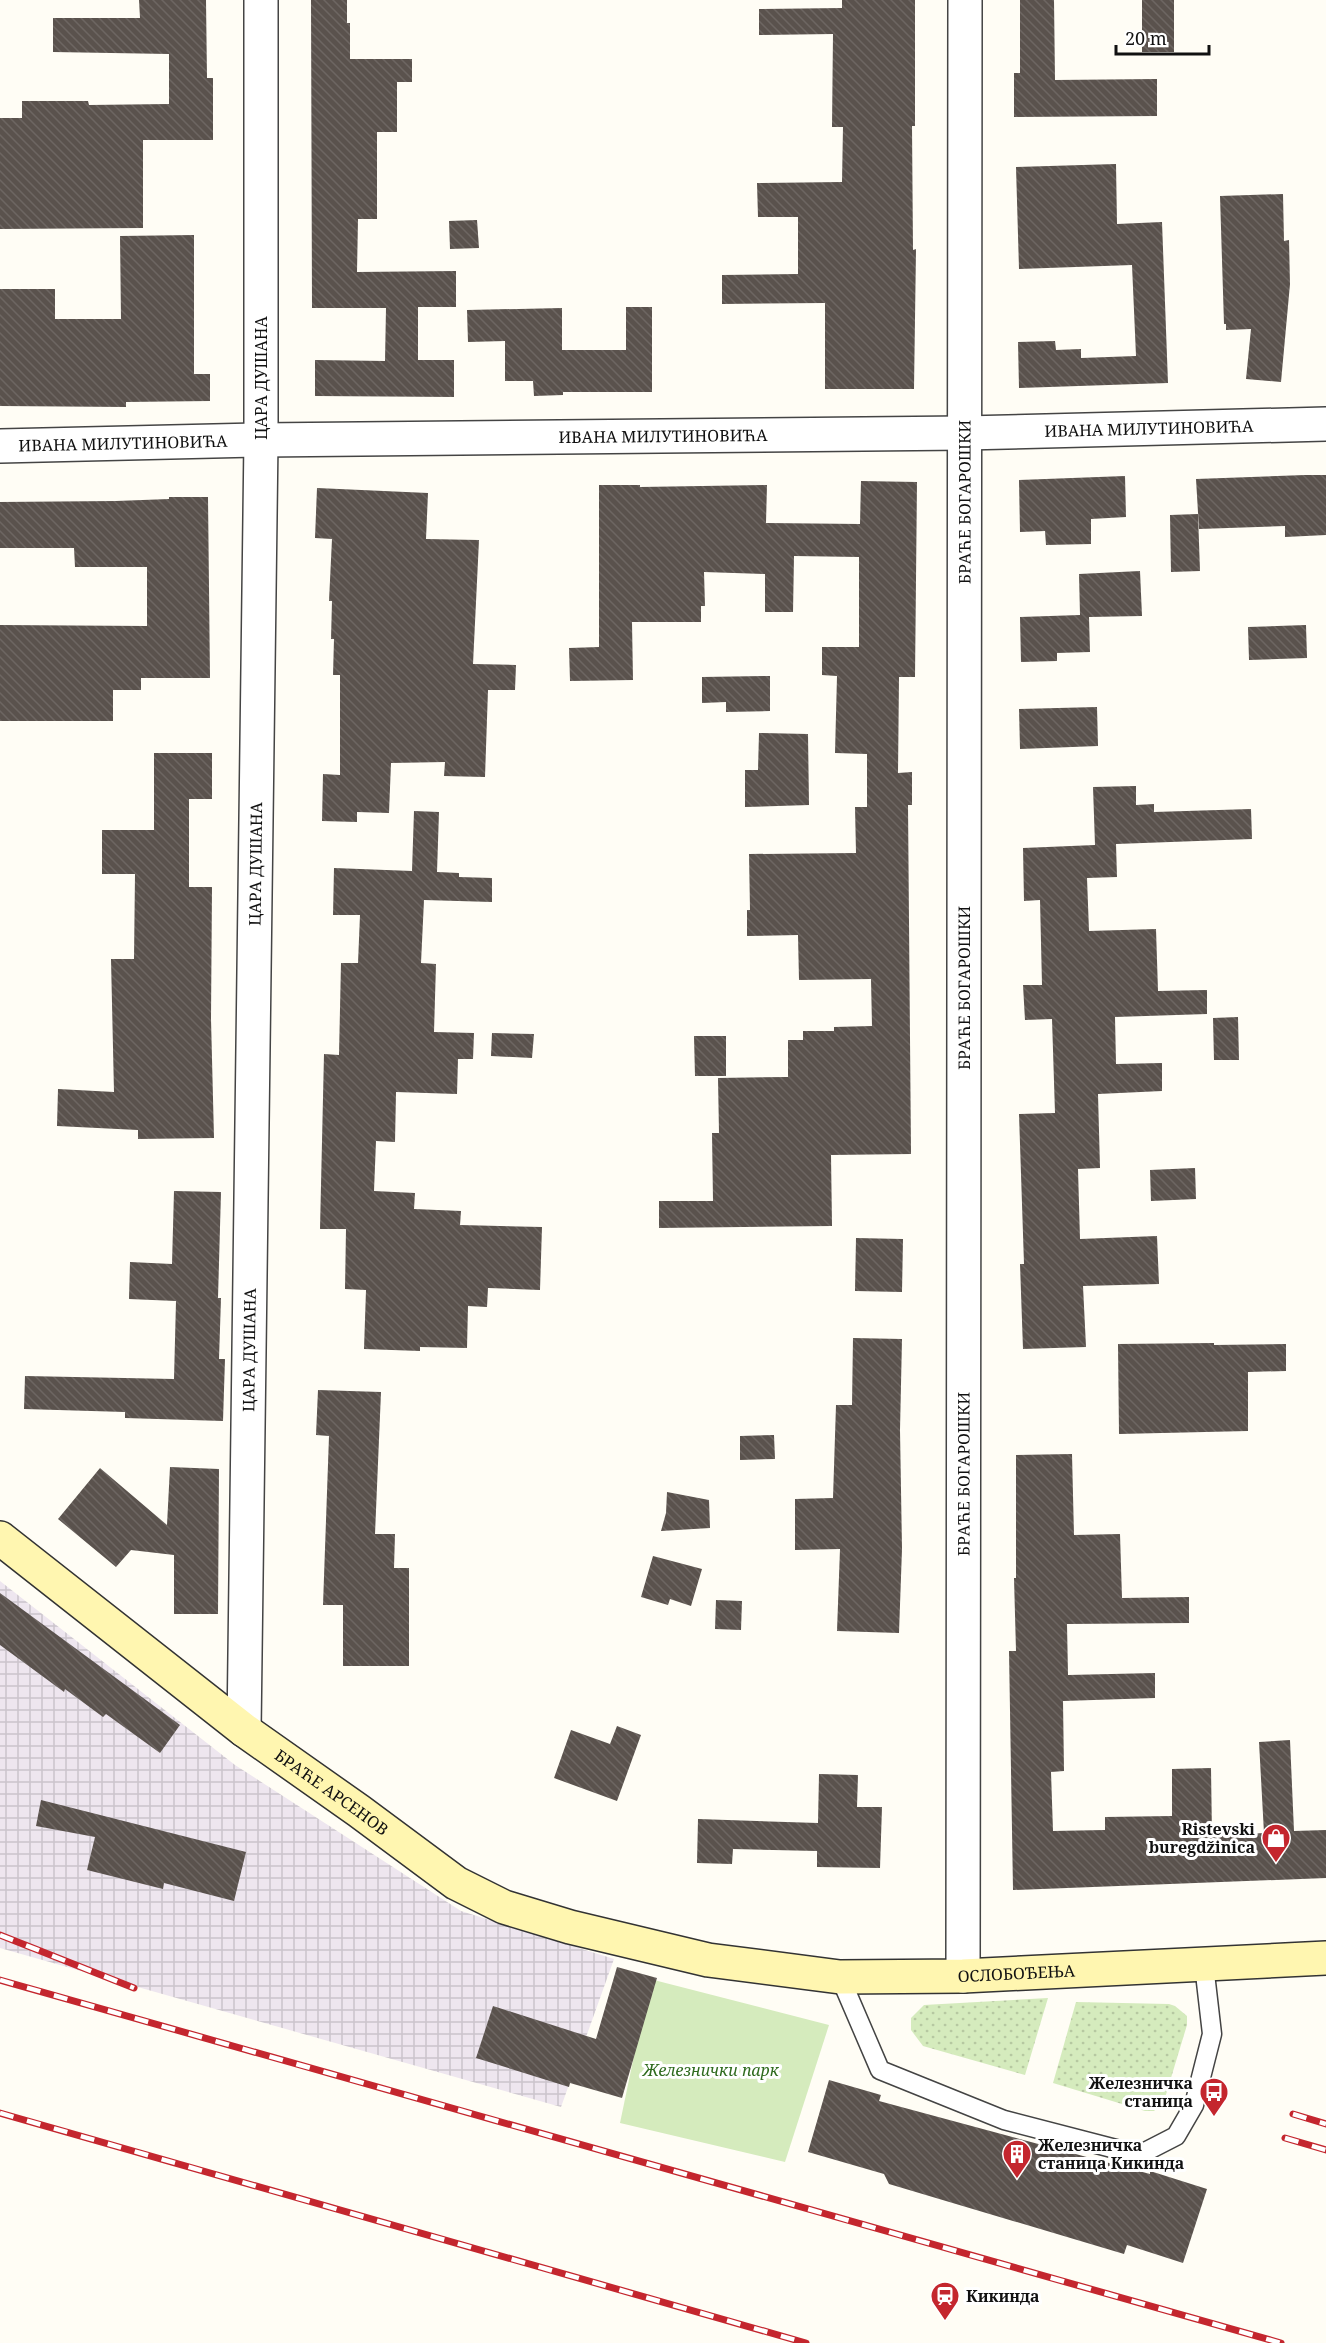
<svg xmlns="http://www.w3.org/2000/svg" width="1326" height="2343" viewBox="0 0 1326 2343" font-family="'Noto Serif',serif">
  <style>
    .industrial { fill: url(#industrial-grid) }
    .grass { fill: url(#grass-dots) }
    .park { fill: #d5ebbd }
    .building { fill: url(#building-back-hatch) }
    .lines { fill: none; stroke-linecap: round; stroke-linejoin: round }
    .lane-casing { stroke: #444; stroke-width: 21 }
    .street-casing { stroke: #444; stroke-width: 36 }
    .secondary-casing { stroke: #333; stroke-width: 36 }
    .lane { stroke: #fff; stroke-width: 18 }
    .street { stroke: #fff; stroke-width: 33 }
    .secondary { stroke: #fff6b0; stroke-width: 33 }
    .rail-casing { stroke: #c4262e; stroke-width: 7 }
    .rail { stroke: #fff; stroke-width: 4.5; stroke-dasharray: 14; stroke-linecap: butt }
    .labels { text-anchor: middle; stroke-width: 6; stroke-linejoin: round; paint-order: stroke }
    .street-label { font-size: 16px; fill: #111; stroke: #fff }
    .poi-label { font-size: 16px; font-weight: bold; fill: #111; stroke: #fff; text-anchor: end }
    .park-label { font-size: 16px; font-style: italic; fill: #2f6b1f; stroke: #fff }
  </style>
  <defs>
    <pattern id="industrial-grid" width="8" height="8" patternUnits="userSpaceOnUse" patternTransform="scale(1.5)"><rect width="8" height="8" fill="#eee6ef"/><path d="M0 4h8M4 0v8" fill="none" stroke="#cbc4cc"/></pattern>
    <pattern id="grass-dots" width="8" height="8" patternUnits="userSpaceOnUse" patternTransform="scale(1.5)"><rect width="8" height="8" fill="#d5ebbd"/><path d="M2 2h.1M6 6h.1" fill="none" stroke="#b6c8a1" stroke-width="1.8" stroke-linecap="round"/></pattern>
    <pattern id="building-back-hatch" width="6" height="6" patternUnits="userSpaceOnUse" patternTransform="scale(1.5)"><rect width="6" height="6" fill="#5a524d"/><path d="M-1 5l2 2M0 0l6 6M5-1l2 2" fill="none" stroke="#6d6662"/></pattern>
  </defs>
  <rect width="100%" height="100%" fill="#fffdf5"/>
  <path class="industrial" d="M 0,1581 L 235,1765 L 461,1911 L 614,1959 L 561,2107 L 0,1948 Z"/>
  <g class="grass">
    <path d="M 1048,1998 L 1025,2075 L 923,2046 L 911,2030 L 911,2018 L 924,2005 Z"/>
    <path d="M 1076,2002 L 1169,2004 L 1175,2006 L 1187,2016 L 1187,2025 L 1164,2101 L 1154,2111 L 1145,2111 L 1053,2083 Z"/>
  </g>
  <path class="park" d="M 650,1979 L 829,2025 L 785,2162 L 620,2123 Z"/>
  <g class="building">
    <path d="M 139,0 L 206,0 L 207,78 L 213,78 L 213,140 L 143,140 L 143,228 L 0,229 L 0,118 L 22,118 L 22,101 L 88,101 L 89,105 L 169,104 L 169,54 L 53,52 L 53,18 L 140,18 Z"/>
    <path d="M 311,0 L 347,0 L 347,23 L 350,23 L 350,59 L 412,59 L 412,82 L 397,82 L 397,132 L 377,132 L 377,219 L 358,219 L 357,272 L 456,271 L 456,307 L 418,307 L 418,360 L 454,360 L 454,397 L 315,396 L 315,360 L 385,361 L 386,308 L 312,308 Z"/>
    <path d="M 842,0 L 915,0 L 915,126 L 912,126 L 913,250 L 916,249 L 914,389 L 825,389 L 825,303 L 722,304 L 722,275 L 798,274 L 798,217 L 758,217 L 757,183 L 842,182 L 843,127 L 832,127 L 833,34 L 759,35 L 759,9 L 842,8 Z"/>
    <path d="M 1020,0 L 1054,0 L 1055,80 L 1157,79 L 1157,116 L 1014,117 L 1014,73 L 1020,73 Z"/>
    <rect x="1142" y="0" width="32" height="52"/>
    <path d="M 1116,164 L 1117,224 L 1162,222 L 1168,383 L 1019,388 L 1018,342 L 1055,341 L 1056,350 L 1081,349 L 1081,358 L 1136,356 L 1132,265 L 1019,269 L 1016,167 Z"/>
    <path d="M 1283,194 L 1284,241 L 1289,240 L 1290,284 L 1281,382 L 1246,379 L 1251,329 L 1226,330 L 1226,324 L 1224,324 L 1220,196 Z"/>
    <path d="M 477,220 L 479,248 L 450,249 L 449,221 Z"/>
    <path d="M 194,235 L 194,374 L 210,374 L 210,401 L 126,402 L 126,407 L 0,406 L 0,289 L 55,289 L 55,319 L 121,319 L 120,236 Z"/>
    <path d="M 626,307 L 652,307 L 652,392 L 563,392 L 563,395 L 534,396 L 533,381 L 505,381 L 505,341 L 468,342 L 467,310 L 562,308 L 562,350 L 626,350 Z"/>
    <path d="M 1305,475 L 1326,475 L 1326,535 L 1285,537 L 1285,526 L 1199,529 L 1196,479 Z"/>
    <path d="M 1125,476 L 1126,517 L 1091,519 L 1091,544 L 1046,545 L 1045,531 L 1020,532 L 1019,480 Z"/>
    <path d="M 861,481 L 917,482 L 915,677 L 899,677 L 898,773 L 912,772 L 912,805 L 908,805 L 911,1154 L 831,1155 L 832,1226 L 659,1228 L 659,1201 L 713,1201 L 712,1133 L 719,1133 L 718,1078 L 788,1077 L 788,1040 L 803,1040 L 803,1031 L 834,1031 L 834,1027 L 872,1026 L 871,979 L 799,980 L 798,935 L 747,936 L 747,910 L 750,910 L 749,854 L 856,853 L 855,807 L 867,807 L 867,754 L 835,753 L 837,676 L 822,675 L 822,647 L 859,647 L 859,557 L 794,556 L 793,612 L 765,612 L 765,574 L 704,572 L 705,606 L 701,606 L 701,622 L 632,622 L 633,680 L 570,681 L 569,648 L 599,647 L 599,485 L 640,485 L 640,487 L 767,485 L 766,523 L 860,524 Z"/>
    <path d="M 317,488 L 428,493 L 426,539 L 479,540 L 473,664 L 516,665 L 515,690 L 488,690 L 485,777 L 444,776 L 445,762 L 391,763 L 389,813 L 357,812 L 357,822 L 322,821 L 323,774 L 340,775 L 340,675 L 333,675 L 334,639 L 331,639 L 332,601 L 329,601 L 332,539 L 315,538 Z"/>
    <path d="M 169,497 L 208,497 L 210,678 L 141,678 L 141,690 L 113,690 L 113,721 L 0,721 L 0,625 L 147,626 L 147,567 L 75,567 L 74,548 L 0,548 L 0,502 L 116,501 L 169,499 Z"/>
    <path d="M 1198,514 L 1200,571 L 1171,572 L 1170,515 Z"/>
    <path d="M 1140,571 L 1142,616 L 1089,617 L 1090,652 L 1057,653 L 1057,661 L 1021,662 L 1020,617 L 1080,615 L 1079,574 Z"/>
    <path d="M 1306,625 L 1307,658 L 1249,660 L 1248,627 Z"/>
    <path d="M 770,676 L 770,711 L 726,712 L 726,702 L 702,703 L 702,677 Z"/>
    <path d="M 1097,707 L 1098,746 L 1020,749 L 1019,709 Z"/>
    <path d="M 759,733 L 808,734 L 809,805 L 745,807 L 745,770 L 758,770 Z"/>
    <path d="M 154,753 L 212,753 L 212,799 L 189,799 L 189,887 L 212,887 L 211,1019 L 214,1138 L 138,1139 L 138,1130 L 57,1126 L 58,1089 L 114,1092 L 111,959 L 134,959 L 135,874 L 102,874 L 102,830 L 154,830 Z"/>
    <path d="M 1136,786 L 1136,805 L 1154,804 L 1154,812 L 1251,809 L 1252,839 L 1116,844 L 1117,877 L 1087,878 L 1089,931 L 1156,929 L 1158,991 L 1207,990 L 1207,1014 L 1115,1017 L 1116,1064 L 1162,1063 L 1162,1091 L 1098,1094 L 1100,1168 L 1078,1169 L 1080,1239 L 1157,1236 L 1159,1284 L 1083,1286 L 1086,1347 L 1023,1349 L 1020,1264 L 1024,1264 L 1019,1114 L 1055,1113 L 1052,1019 L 1025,1020 L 1023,985 L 1042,985 L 1040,900 L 1024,901 L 1023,848 L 1095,845 L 1093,787 Z"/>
    <path d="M 414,811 L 439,812 L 437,872 L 459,873 L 459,877 L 492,878 L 492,902 L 424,900 L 421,963 L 436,964 L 434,1032 L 474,1033 L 473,1059 L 458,1059 L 457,1094 L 396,1092 L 395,1142 L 376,1141 L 374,1191 L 415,1193 L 414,1209 L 461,1211 L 460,1225 L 542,1227 L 540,1290 L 488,1288 L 487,1307 L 468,1306 L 467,1348 L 420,1347 L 420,1351 L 364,1349 L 366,1290 L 345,1289 L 346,1229 L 320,1229 L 324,1054 L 339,1055 L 341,963 L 358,963 L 360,915 L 333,915 L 334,868 L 412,871 Z"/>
    <path d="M 1238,1017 L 1239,1060 L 1214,1060 L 1213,1018 Z"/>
    <path d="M 492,1033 L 534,1034 L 532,1058 L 491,1056 Z"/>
    <path d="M 694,1036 L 726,1036 L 726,1076 L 695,1076 Z"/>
    <path d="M 1195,1168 L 1196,1199 L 1151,1201 L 1150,1170 Z"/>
    <path d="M 174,1191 L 221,1192 L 218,1298 L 221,1298 L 219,1359 L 225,1359 L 223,1421 L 125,1418 L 125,1412 L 24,1409 L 25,1376 L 174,1379 L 176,1301 L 129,1299 L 130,1262 L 172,1264 Z"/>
    <path d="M 856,1238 L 903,1239 L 902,1292 L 855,1291 Z"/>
    <path d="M 853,1338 L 902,1339 L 900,1430 L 902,1549 L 899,1633 L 837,1631 L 840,1549 L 795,1550 L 795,1499 L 833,1498 L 836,1405 L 852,1405 Z"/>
    <path d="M 1214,1343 L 1214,1345 L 1286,1344 L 1286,1371 L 1248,1372 L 1248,1431 L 1119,1434 L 1118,1344 Z"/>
    <path d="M 318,1390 L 381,1392 L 375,1534 L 395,1534 L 394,1568 L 409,1568 L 409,1666 L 343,1666 L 343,1605 L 323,1605 L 329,1436 L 316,1435 Z"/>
    <path d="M 774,1435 L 775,1459 L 740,1460 L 740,1436 Z"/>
    <path d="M 1072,1454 L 1074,1535 L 1120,1534 L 1122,1598 L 1189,1597 L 1189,1623 L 1067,1624 L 1068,1675 L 1155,1673 L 1155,1698 L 1063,1701 L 1064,1771 L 1051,1772 L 1053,1831 L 1105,1830 L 1105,1817 L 1172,1816 L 1172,1769 L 1211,1768 L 1212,1836 L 1264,1833 L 1259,1742 L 1290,1740 L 1294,1831 L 1326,1830 L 1326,1878 L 1013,1890 L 1009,1651 L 1016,1651 L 1014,1578 L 1016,1578 L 1016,1455 Z"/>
    <path d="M 170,1467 L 219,1469 L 218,1614 L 174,1614 L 174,1555 L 131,1550 L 116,1567 L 58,1519 L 100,1468 L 167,1525 Z"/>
    <path d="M 667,1492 L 709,1500 L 710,1528 L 661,1531 L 666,1513 Z"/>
    <path d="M 653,1556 L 702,1569 L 691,1606 L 670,1599 L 668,1605 L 641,1597 Z"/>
    <path d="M 0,1593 L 180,1725 L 160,1753 L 106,1714 L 103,1717 L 65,1689 L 64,1692 L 0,1645 Z"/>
    <path d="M 716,1600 L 742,1601 L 741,1630 L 715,1629 Z"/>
    <path d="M 617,1726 L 641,1735 L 617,1801 L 554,1778 L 571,1730 L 610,1744 Z"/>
    <path d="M 819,1774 L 858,1775 L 857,1807 L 882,1807 L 880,1868 L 817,1867 L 817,1851 L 733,1849 L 732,1864 L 697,1863 L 698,1819 L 818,1823 Z"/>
    <path d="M 41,1800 L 246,1852 L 234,1901 L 164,1883 L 163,1889 L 87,1870 L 95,1837 L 36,1826 Z"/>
    <path d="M 617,1967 L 657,1978 L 622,2098 L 570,2083 L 569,2087 L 476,2058 L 493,2006 L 596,2039 Z"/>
    <path d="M 829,2080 L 881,2095 L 879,2101 L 1150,2174 L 1150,2171 L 1207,2189 L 1183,2263 L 1127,2245 L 1124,2254 L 889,2184 L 884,2174 L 808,2152 Z"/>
  </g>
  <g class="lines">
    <g class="lane-casing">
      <path id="lane" d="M 840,1977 L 880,2070 L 1004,2120 L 1139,2155 L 1176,2136 L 1194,2105 L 1212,2034 L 1204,1965"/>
    </g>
    <g class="street-casing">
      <g id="street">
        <path id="s1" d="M 0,446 L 261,440 L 965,433 L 1326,424"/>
        <path id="s2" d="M 244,1730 L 261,440 L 261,0"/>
        <path id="s3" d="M 963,1976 L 965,0"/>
      </g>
    </g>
    <g class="secondary-casing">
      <g id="secondary">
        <path id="s4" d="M 0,1538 L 244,1730 L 359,1811 L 456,1883 L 504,1907 L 570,1927 L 708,1960 L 840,1977 L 963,1976 L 1326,1958"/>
      </g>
    </g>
    <use href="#lane" class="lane"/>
    <use href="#street" class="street"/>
    <use href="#secondary" class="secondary"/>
    <g class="rail-casing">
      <g id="rail">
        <path d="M 0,1935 L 134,1988"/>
        <path d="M 0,1980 L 1281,2343"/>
        <path d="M 0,2113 L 806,2343"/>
        <path d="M 1293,2114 L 1326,2124"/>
        <path d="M 1285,2138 L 1326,2150"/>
      </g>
    </g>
    <use href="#rail" class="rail"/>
  </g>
  <defs>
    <g id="shop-pin" transform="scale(1.5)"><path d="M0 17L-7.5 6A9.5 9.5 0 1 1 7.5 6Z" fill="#c4262e" stroke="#fff"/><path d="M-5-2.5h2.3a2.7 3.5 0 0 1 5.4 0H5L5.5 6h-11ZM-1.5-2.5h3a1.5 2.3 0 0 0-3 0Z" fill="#fff"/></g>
    <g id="bus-pin" transform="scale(1.5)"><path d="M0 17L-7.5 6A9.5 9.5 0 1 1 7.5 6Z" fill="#c4262e" stroke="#fff"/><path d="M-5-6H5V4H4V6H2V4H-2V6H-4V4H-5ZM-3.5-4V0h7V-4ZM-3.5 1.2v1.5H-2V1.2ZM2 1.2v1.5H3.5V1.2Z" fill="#fff"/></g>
    <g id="building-pin" transform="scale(1.5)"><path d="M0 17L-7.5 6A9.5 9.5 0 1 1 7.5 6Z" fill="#c4262e" stroke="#fff"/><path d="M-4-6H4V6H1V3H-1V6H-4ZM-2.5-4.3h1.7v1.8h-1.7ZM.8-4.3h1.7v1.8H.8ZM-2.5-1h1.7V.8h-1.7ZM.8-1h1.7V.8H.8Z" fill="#fff"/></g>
    <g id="station-pin" transform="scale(1.5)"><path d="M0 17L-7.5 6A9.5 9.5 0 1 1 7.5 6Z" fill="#c4262e" stroke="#fff"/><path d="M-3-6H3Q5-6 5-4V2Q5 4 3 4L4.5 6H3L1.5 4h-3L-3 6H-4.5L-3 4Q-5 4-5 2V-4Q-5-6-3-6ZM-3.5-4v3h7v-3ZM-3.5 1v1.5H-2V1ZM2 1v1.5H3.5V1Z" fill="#fff"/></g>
  </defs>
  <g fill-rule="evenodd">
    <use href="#shop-pin" x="1276" y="1838"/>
    <use href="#bus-pin" x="1214" y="2092"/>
    <use href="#building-pin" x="1017" y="2154"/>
    <use href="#station-pin" x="945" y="2296"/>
  </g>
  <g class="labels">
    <g class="street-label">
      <text dy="6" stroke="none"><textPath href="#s2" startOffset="1352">ЦАРА ДУШАНА</textPath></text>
      <text dy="6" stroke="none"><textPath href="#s1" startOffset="1149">ИВАНА МИЛУТИНОВИЋА</textPath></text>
      <text dy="6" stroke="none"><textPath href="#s1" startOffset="663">ИВАНА МИЛУТИНОВИЋА</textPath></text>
      <text dy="6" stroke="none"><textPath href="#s1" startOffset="123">ИВАНА МИЛУТИНОВИЋА</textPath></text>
      <text dy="6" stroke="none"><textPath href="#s3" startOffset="1474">БРАЋЕ БОГАРОШКИ</textPath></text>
      <text dy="6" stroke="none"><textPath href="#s2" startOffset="866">ЦАРА ДУШАНА</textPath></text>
      <text dy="6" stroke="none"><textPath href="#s3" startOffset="988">БРАЋЕ БОГАРОШКИ</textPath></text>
      <text dy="6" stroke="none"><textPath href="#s2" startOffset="380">ЦАРА ДУШАНА</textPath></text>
      <text dy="6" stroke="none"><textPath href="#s3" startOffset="502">БРАЋЕ БОГАРОШКИ</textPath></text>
      <text dy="6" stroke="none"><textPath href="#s4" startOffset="418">БРАЋЕ АРСЕНОВ</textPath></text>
      <text dy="6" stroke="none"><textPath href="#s4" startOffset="1146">ОСЛОБОЂЕЊА</textPath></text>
    </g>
    <g class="poi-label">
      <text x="1255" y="1835">Ristevski<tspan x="1255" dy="18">buregdžinica</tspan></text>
      <text x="1193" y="2089">Железничка<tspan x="1193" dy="18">станица</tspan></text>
      <text x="1038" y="2151" text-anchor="start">Железничка<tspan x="1038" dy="18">станица Кикинда</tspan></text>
      <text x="966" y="2302" text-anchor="start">Кикинда</text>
    </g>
    <g class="park-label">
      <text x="711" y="2076">Железнички парк</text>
    </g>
  </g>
  <path d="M1116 45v9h93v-9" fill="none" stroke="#111111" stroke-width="3"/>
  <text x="1125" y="45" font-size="18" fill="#111111" stroke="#ffffff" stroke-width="4.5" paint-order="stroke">20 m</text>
</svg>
